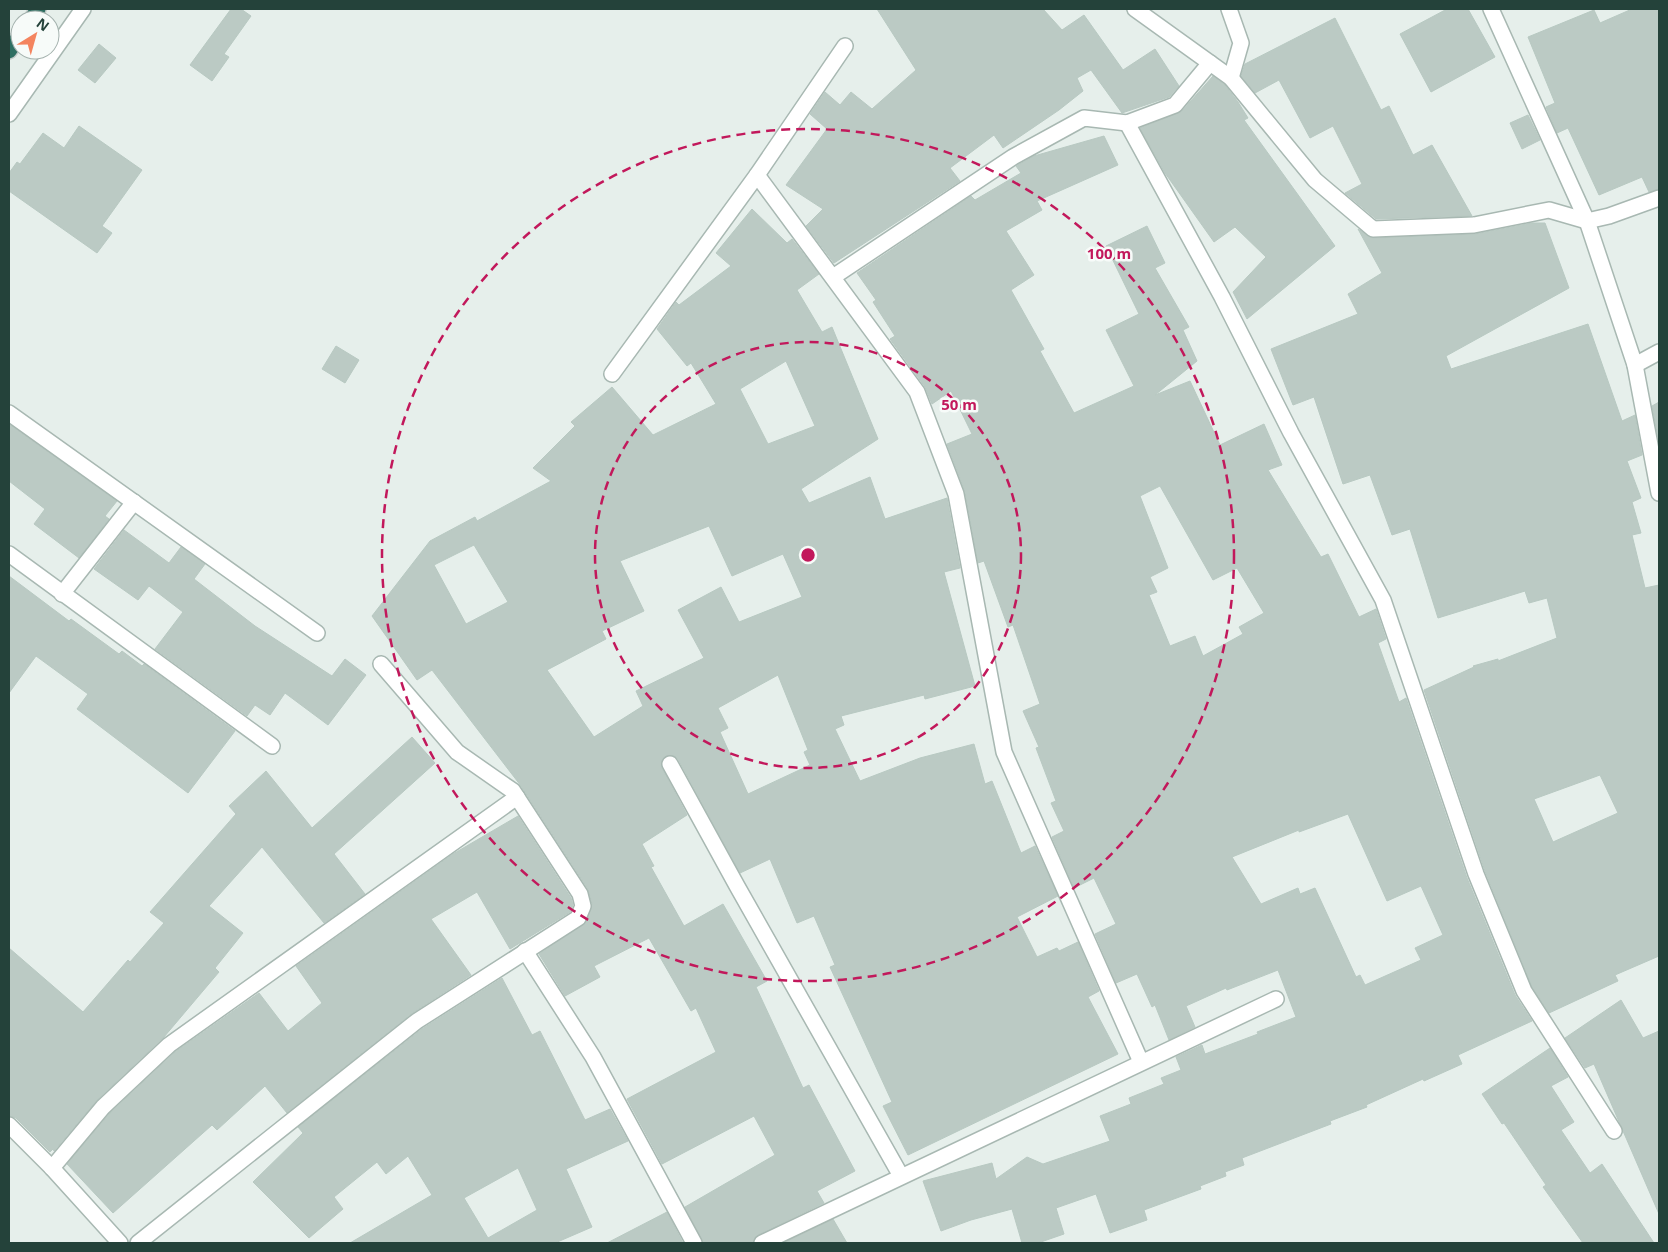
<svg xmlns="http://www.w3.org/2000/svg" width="1668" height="1252" viewBox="0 0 1668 1252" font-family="'Noto Sans',sans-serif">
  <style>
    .building { fill: #bbcac4; stroke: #b8c9c2; fill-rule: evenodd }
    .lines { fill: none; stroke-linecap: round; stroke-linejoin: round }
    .street-casing { stroke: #a8b8b2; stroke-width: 18 }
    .highway-casing { stroke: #c2cac8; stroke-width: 18 }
    .street { stroke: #fff; stroke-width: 15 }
    .highway { stroke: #2f6f62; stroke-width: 15 }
    .ring { fill: none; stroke: #c2185b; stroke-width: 2.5; stroke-dasharray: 9 6 }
    .centre { fill: #c2185b; stroke: #f7fbf9; stroke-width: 2.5 }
    .ring-label { font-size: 15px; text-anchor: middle; font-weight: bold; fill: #c2185b; stroke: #f7fbf9; stroke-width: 5; stroke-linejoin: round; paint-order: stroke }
  </style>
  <rect width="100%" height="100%" fill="#e6efeb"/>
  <g class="building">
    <path d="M 231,9 L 241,9 L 251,16 L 224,54 L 229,57 L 212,81 L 190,65 Z"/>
    <path d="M 877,9 L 1043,9 L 1062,30 L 1084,15 L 1123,70 L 1155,49 L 1179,86 L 1169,97 L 1122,113 L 1091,70 L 1077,78 L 1083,91 L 1059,110 L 1003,148 L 994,135 L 950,168 L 960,181 L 834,263 L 806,226 L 823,209 L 786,185 L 827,129 L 810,114 L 825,92 L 840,105 L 851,92 L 872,109 L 916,70 Z"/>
    <path d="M 1447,9 L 1468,9 L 1495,57 L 1431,92 L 1400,34 Z"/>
    <path d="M 1632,9 L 1659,9 L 1659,189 L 1649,192 L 1642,177 L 1599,195 L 1568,128 L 1557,133 L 1546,107 L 1555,103 L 1528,37 L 1594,10 L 1600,23 Z"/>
    <path d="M 1335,18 L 1381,110 L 1389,106 L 1413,155 L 1432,145 L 1472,216 L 1376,219 L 1345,193 L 1362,184 L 1333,126 L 1310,138 L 1279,80 L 1255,93 L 1241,76 L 1245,64 Z"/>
    <path d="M 99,44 L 116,58 L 95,83 L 78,70 Z"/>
    <path d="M 1213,76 L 1225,85 L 1238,102 L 1248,118 L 1244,120 L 1335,246 L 1247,319 L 1233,292 L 1266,257 L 1235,227 L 1214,242 L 1165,173 L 1140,128 L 1182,111 Z"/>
    <path d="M 1528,115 L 1540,140 L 1522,149 L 1510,123 Z"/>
    <path d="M 79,126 L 142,170 L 102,226 L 112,233 L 97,253 L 9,191 L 9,173 L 17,162 L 20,164 L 43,133 L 64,148 Z"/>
    <path d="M 1104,136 L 1118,165 L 1037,201 L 1042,210 L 1006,231 L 1034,275 L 1011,290 L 1044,349 L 1040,351 L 1074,413 L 1134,386 L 1106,330 L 1139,314 L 1106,246 L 1147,226 L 1165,263 L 1155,268 L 1189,327 L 1183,330 L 1197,361 L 1155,395 L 1190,381 L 1220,445 L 1264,424 L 1282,465 L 1268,470 L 1321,557 L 1328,554 L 1359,617 L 1376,609 L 1386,639 L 1378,643 L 1399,702 L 1406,698 L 1467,878 L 1515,995 L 1532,1021 L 1458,1055 L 1462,1064 L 1424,1081 L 1423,1079 L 1366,1105 L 1367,1107 L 1330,1121 L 1331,1124 L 1242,1158 L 1244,1165 L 1225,1172 L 1226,1176 L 1200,1186 L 1201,1189 L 1144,1210 L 1147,1220 L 1110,1233 L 1096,1194 L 1056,1208 L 1064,1234 L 1038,1243 L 1022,1243 L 1012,1209 L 971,1220 L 941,1231 L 923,1181 L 992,1163 L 996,1179 L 1027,1157 L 1043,1164 L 1110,1141 L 1100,1116 L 1131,1104 L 1129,1098 L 1164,1084 L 1161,1078 L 1181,1070 L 1176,1057 L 1202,1045 L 1205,1054 L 1258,1034 L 1257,1032 L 1296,1017 L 1278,970 L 1227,990 L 1226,988 L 1186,1006 L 1195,1027 L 1169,1040 L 1155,1005 L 1152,1007 L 1137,974 L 1116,983 L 1095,934 L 1116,924 L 1094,878 L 1074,888 L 1052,837 L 1064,831 L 1051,803 L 1056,801 L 1036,748 L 1039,747 L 1023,711 L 1040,704 L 1013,625 L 1008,627 L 984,561 L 978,563 L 965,492 L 947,444 L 972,434 L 951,391 L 932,404 L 925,387 L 890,339 L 895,336 L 873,302 L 876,300 L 857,273 L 971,196 L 975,200 L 1021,173 L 1016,166 L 1018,165 L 1034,156 ZM 1160,486 L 1213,580 L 1237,568 L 1264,613 L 1239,627 L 1243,634 L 1203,656 L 1195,636 L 1170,646 L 1149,595 L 1157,592 L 1150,577 L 1168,568 L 1140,496 ZM 1348,814 L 1387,901 L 1421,886 L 1443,935 L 1415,948 L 1421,960 L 1365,985 L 1360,975 L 1356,977 L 1315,888 L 1300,894 L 1298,888 L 1261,904 L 1232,857 L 1299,830 L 1299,832 Z"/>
    <path d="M 752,209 L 787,243 L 792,239 L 819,274 L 797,290 L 822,332 L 832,327 L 878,439 L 801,489 L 809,503 L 870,477 L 885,519 L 947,498 L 960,568 L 944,572 L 975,686 L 925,699 L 924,695 L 841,716 L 844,725 L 835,729 L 860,781 L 920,758 L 974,744 L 985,784 L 992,781 L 1021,853 L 1035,846 L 1058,896 L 1017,917 L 1037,957 L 1057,948 L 1059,951 L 1078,942 L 1099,991 L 1088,997 L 1118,1054 L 908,1155 L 883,1106 L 892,1102 L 830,967 L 835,965 L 814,916 L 797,923 L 770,859 L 740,873 L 678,759 L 674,756 L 666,756 L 662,760 L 662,768 L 687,815 L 642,844 L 654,866 L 651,867 L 684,926 L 723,904 L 767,981 L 756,987 L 803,1088 L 809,1085 L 855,1171 L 817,1191 L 824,1203 L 758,1235 L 753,1243 L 703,1243 L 685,1207 L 775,1155 L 754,1116 L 662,1164 L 627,1099 L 716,1052 L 696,1008 L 691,1011 L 649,938 L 594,966 L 600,977 L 565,996 L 539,954 L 586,922 L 592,904 L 588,889 L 521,786 L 432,670 L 417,680 L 372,616 L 430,541 L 475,517 L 477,521 L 551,481 L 533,468 L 575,426 L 571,422 L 612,387 L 653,435 L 716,404 L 691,363 L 687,366 L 657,329 L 676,302 L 679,305 L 731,266 L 716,253 ZM 786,361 L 815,426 L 768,444 L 740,389 ZM 709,526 L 732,576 L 783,554 L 802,597 L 739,622 L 721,587 L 678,610 L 704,658 L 636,691 L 643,706 L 594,737 L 547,670 L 606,639 L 602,631 L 644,611 L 620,561 ZM 474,545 L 508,602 L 466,624 L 434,565 ZM 778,675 L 808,750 L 804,752 L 810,765 L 748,794 L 720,732 L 728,728 L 718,708 Z"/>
    <path d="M 1532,223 L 1545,223 L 1569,288 L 1446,356 L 1451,369 L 1588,324 L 1622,421 L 1635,415 L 1642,455 L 1627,461 L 1641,498 L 1632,502 L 1641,533 L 1632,535 L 1645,588 L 1659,585 L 1659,956 L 1615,975 L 1618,981 L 1549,1013 L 1532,987 L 1485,871 L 1424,690 L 1474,667 L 1473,666 L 1498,659 L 1498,661 L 1557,638 L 1547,598 L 1529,603 L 1525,591 L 1438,618 L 1410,529 L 1392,535 L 1370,475 L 1343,484 L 1314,397 L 1293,405 L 1271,349 L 1358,314 L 1348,294 L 1382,273 L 1358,229 L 1373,238 L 1475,234 ZM 1600,775 L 1618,813 L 1553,842 L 1534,799 Z"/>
    <path d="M 336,346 L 359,360 L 345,383 L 322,369 Z"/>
    <path d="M 1659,402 L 1659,443 L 1652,406 Z"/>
    <path d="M 9,424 L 117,501 L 105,516 L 109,519 L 79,558 L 34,524 L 45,509 L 9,481 Z"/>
    <path d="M 124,530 L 169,563 L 181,547 L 205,564 L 194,579 L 255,626 L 332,676 L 345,659 L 366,675 L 328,725 L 285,693 L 270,715 L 255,705 L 247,716 L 155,649 L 183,612 L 149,586 L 138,600 L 94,569 Z"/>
    <path d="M 9,576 L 69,621 L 71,619 L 119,654 L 122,651 L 142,666 L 144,664 L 235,731 L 188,793 L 77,709 L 88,694 L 36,656 L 9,693 Z"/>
    <path d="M 412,737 L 435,763 L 334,854 L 365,894 L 324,923 L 262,847 L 209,906 L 243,933 L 215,968 L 219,972 L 164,1037 L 97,1100 L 54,1151 L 53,1149 L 50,1152 L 16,1118 L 9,1116 L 9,948 L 83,1012 L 128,960 L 130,962 L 164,923 L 150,912 L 236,814 L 229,806 L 266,771 L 312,828 Z"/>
    <path d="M 518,816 L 571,898 L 573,905 L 570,912 L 510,949 L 477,892 L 431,919 L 471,975 L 411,1014 L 287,1113 L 265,1086 L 217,1130 L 212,1125 L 113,1213 L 67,1164 L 110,1113 L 175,1052 L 259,993 L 288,1031 L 322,1003 L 296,966 L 453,854 Z"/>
    <path d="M 502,978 L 532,1035 L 540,1031 L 585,1120 L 610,1109 L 628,1141 L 566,1169 L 592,1227 L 555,1243 L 350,1243 L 432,1195 L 408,1156 L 386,1174 L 377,1162 L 334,1197 L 343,1209 L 309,1238 L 253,1182 L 303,1133 L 298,1127 L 422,1029 ZM 518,1168 L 537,1210 L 488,1238 L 464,1198 Z"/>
    <path d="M 1621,1000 L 1643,1038 L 1659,1031 L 1659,1214 L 1594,1064 L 1585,1068 L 1565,1038 Z"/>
    <path d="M 1550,1048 L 1568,1077 L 1551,1086 L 1574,1122 L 1561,1130 L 1590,1173 L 1602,1164 L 1654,1243 L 1583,1243 L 1543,1187 L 1546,1185 L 1504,1123 L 1502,1124 L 1482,1094 Z"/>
    <path d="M 667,1212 L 683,1243 L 607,1243 Z"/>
    <path d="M 833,1219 L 847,1243 L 783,1243 Z"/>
  </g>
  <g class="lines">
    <g class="street-casing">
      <g id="street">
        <path d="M 1135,9 L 1231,78 L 1315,180 L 1373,229 L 1474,225 L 1549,210 L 1587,221 L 1609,216 L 1659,198"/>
        <path d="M 1229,9 L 1241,43 L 1231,78"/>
        <path d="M 1491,9 L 1587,221 L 1635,365 L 1659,493"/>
        <path d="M 9,114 L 83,9"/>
        <path d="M 1127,123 L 1222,297 L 1291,433 L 1383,600 L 1476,874 L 1524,991 L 1614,1131"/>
        <path d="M 757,175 L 917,392 L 956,494 L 1004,752 L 1141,1062"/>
        <path d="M 833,277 L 1013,157 L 1084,118 L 1127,123 L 1175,105 L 1210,63"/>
        <path d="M 1635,365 L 1659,352"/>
        <path d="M 612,374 L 757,175 L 845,46"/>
        <path d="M 9,413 L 317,633"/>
        <path d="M 9,554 L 272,746"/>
        <path d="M 62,594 L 134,502"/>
        <path d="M 670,764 L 737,886 L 901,1176"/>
        <path d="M 525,951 L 593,1057 L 694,1243"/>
        <path d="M 9,1125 L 52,1168 L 120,1243"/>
        <path d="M 52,1168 L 103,1107 L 169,1045 L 517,797"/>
        <path d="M 138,1243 L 417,1021 L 578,918 L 583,906 L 580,894 L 513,791 L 457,752 L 381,664"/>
        <path d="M 762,1243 L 1276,999"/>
      </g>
    </g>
    <g class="highway-casing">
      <g id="highway">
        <path d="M 31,20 L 38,9"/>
        <path d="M 9,51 L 20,35"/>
      </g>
    </g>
    <use href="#street" class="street"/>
    <use href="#highway" class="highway"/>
  </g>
  <g class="ring">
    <circle cx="808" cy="555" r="213"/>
    <circle cx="808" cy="555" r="426"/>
  </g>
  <circle cx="808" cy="555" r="8" class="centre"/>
  <g class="ring-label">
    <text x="1109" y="259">100 m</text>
    <text x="959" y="410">50 m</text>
  </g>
  <rect width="1668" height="1252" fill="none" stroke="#24423a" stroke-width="20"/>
  <g transform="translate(35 35) rotate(37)"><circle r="24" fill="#f7fbf9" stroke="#a3b1ad"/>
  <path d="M0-4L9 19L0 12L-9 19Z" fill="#f4845f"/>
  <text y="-8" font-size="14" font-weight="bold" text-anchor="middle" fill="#24423a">N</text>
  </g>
</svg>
